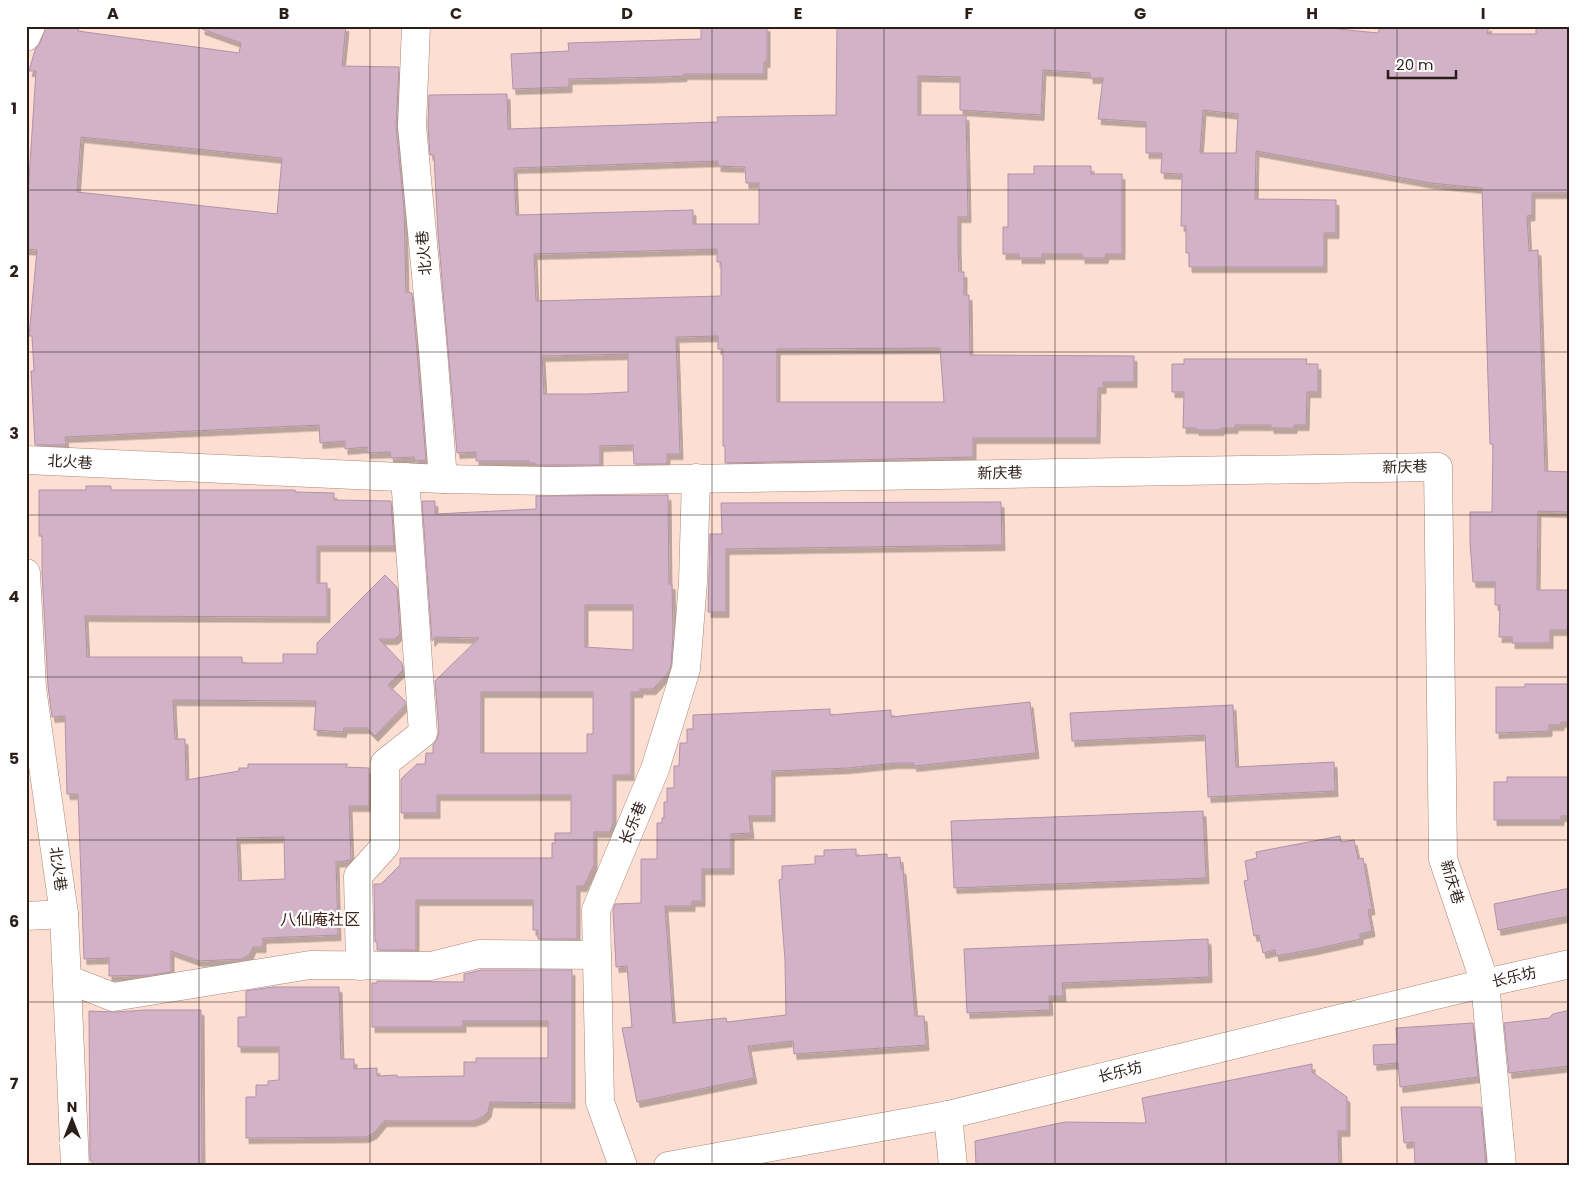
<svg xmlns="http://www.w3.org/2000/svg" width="1596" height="1192" viewBox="0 0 1596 1192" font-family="Poppins,'Noto Sans SC',sans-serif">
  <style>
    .building { fill: #d2b2c7; stroke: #b192a7; fill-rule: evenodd; filter: url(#shadow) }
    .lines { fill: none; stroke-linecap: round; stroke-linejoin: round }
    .minor-casing { stroke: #a98779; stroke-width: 29 }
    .minor { stroke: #fff; stroke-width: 28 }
    .grid { fill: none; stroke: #2b1d18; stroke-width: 1; stroke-opacity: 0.55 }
    .labels { text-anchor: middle; stroke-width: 4.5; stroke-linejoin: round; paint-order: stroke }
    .street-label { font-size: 15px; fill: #2b1d18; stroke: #fff }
    .neighbourhood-label { font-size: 16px; fill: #41251a; stroke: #fff }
    .neatline { fill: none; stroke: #2b1d18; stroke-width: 2 }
    .grid-label { font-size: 16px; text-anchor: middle; font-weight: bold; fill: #2b1d18 }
  </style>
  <defs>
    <filter id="shadow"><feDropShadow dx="3" dy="5.5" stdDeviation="0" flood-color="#0004"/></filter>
  </defs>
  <rect width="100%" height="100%" fill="#fcded2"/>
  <g class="building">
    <path d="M 46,26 L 79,26 L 78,31 L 239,53 L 241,43 L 202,29 L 202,26 L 346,26 L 342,66 L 399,67 L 396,127 L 404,209 L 406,292 L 412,293 L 426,460 L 415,461 L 414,457 L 391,458 L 390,452 L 367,453 L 367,447 L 345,449 L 345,441 L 320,443 L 319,425 L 65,437 L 66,445 L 35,445 L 31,371 L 34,371 L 32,336 L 29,336 L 37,250 L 26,249 L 26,225 L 36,71 L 29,71 L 35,50 L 40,43 ZM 81,137 L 282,158 L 277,214 L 77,192 Z"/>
    <path d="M 701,26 L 767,26 L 767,62 L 764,62 L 764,74 L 684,74 L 684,76 L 661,77 L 569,79 L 569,87 L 513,89 L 511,54 L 569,51 L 568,43 L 701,39 Z"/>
    <path d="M 837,26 L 1328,26 L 1328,28 L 1378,33 L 1380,26 L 1489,26 L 1487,34 L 1536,34 L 1536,26 L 1570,26 L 1570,193 L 1532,193 L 1532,215 L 1527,216 L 1529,251 L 1538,250 L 1545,471 L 1570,472 L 1568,512 L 1538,511 L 1537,590 L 1570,590 L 1570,626 L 1567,626 L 1567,630 L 1550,630 L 1550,643 L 1512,643 L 1512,637 L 1499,637 L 1500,605 L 1495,605 L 1495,582 L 1473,582 L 1470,543 L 1470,512 L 1492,512 L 1493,444 L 1490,444 L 1482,188 L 1430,183 L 1256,151 L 1255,199 L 1336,200 L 1336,233 L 1324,233 L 1324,267 L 1189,267 L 1189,253 L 1186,253 L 1186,226 L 1181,226 L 1182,174 L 1161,173 L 1162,153 L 1146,153 L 1146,122 L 1098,119 L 1103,78 L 1090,78 L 1090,73 L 1043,70 L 1041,115 L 960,110 L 960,77 L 918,76 L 918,115 L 966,115 L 968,217 L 958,217 L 958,247 L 959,272 L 964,272 L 964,295 L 969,295 L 970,355 L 1134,356 L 1134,382 L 1103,382 L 1103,388 L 1098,388 L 1097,438 L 973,438 L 973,457 L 725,463 L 725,446 L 723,446 L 723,349 L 718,349 L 718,336 L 676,337 L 680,454 L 667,454 L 667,464 L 634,464 L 633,445 L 600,446 L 600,465 L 535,465 L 535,463 L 529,463 L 529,461 L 476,461 L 476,452 L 457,453 L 438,233 L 434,155 L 430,155 L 428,126 L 429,95 L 507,94 L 508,129 L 718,122 L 717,117 L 836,115 ZM 1203,110 L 1238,114 L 1236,153 L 1200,153 ZM 718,161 L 718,166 L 745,167 L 746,183 L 759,183 L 759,224 L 693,224 L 693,210 L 516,215 L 514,168 ZM 717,249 L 717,262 L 721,262 L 721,296 L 536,301 L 534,254 ZM 940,348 L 944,402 L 777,402 L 777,349 ZM 628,354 L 628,392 L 587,394 L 544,394 L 542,356 Z"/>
    <path d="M 1034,166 L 1091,166 L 1091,174 L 1122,174 L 1122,254 L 1106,254 L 1105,258 L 1082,258 L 1082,254 L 1042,254 L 1042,258 L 1019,258 L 1019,254 L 1003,254 L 1003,227 L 1008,227 L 1008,174 L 1034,174 Z"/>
    <path d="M 1184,359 L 1307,359 L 1306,364 L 1318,364 L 1318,392 L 1307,392 L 1306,425 L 1294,425 L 1294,428 L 1271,428 L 1271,425 L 1235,425 L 1235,428 L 1221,428 L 1221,430 L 1196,430 L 1196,428 L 1183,428 L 1184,392 L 1172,392 L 1172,364 L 1184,364 Z"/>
    <path d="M 86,486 L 111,486 L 111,490 L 295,490 L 296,492 L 334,493 L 334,500 L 391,501 L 394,546 L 317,546 L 317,583 L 327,583 L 327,617 L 85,616 L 87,657 L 242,657 L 242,663 L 283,663 L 283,654 L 317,654 L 317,643 L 385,575 L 397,587 L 400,634 L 395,639 L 379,639 L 402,663 L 403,670 L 388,685 L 405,701 L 405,705 L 375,736 L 367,728 L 344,728 L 343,732 L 314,730 L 316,701 L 173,700 L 175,739 L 185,739 L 186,780 L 239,771 L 239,768 L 248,768 L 248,764 L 348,764 L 345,767 L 369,768 L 369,806 L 349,806 L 351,860 L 336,862 L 338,935 L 263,938 L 263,947 L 253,947 L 250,954 L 242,959 L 199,961 L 171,951 L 171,972 L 152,975 L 109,976 L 109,958 L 84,959 L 78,794 L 67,794 L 65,716 L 52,717 L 48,686 L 42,572 L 42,536 L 39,536 L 39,490 L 86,490 ZM 284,837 L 285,879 L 239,881 L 237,838 Z"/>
    <path d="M 668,495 L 669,584 L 672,584 L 673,634 L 671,666 L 668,673 L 653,689 L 640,689 L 640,692 L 631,692 L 631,775 L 613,775 L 613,823 L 610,832 L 594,832 L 594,865 L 584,886 L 577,886 L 577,939 L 538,939 L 538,930 L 533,930 L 533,900 L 416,900 L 416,950 L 377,950 L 377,942 L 375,942 L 374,884 L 381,884 L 400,865 L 400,858 L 552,858 L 552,843 L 555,843 L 555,833 L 571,833 L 571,795 L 437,795 L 437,813 L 401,813 L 401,779 L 417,764 L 425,764 L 426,753 L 433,753 L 433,745 L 437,739 L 439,732 L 435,681 L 479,638 L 435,637 L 432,641 L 422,501 L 435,501 L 435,514 L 536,509 L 536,496 ZM 585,605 L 633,605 L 633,650 L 585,647 ZM 481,692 L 593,692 L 593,734 L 587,734 L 587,753 L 481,753 Z"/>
    <path d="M 1001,502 L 1002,545 L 726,549 L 726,612 L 708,612 L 710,534 L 722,534 L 721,503 Z"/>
    <path d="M 1525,684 L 1570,684 L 1570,722 L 1561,722 L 1561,725 L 1549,725 L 1549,731 L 1496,733 L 1496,687 L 1525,687 Z"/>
    <path d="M 1030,702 L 1036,753 L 914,766 L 913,763 L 895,763 L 848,768 L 772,771 L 772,816 L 749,816 L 751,833 L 731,834 L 731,869 L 702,869 L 702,901 L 692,901 L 692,906 L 665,906 L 673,1023 L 726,1018 L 727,1022 L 786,1015 L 785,961 L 779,880 L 782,879 L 782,866 L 815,864 L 815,856 L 824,856 L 824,850 L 856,849 L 856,856 L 887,854 L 887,858 L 900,857 L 901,869 L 903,869 L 915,1016 L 924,1016 L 926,1045 L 794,1054 L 793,1041 L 748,1046 L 754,1078 L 637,1102 L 622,1028 L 632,1027 L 627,966 L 616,967 L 613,910 L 615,904 L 641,903 L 641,859 L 657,859 L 657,823 L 662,823 L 662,818 L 664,818 L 664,802 L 667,802 L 667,788 L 674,788 L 674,766 L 679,766 L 680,743 L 687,743 L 687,729 L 693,729 L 693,715 L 830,709 L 830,715 L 891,710 L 891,717 Z"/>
    <path d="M 1233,705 L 1236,767 L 1334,762 L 1335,791 L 1208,797 L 1205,735 L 1072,741 L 1070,713 Z"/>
    <path d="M 1507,777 L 1570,777 L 1570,816 L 1561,816 L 1561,820 L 1494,820 L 1494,782 L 1507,782 Z"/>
    <path d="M 1203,811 L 1206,878 L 954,888 L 951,821 Z"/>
    <path d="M 1340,836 L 1341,842 L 1354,840 L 1358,859 L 1363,858 L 1372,909 L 1368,910 L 1372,931 L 1360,934 L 1360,939 L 1315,949 L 1276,956 L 1275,950 L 1263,953 L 1259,935 L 1254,936 L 1244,881 L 1248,880 L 1245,861 L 1257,858 L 1256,852 Z"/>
    <path d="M 1570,888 L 1570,916 L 1498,930 L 1494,904 Z"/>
    <path d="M 1208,939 L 1209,977 L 1062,983 L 1063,996 L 1049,996 L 1050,1010 L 967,1013 L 964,949 Z"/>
    <path d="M 481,970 L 572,970 L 572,1103 L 490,1102 L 488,1112 L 483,1117 L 473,1121 L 384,1121 L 374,1133 L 366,1137 L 246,1138 L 246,1097 L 256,1097 L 256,1085 L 268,1085 L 268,1081 L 279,1080 L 279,1047 L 238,1047 L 238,1017 L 246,1017 L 246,991 L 273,987 L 339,987 L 341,1059 L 354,1059 L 354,1069 L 377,1068 L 377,1076 L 397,1075 L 397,1077 L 464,1076 L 464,1062 L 476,1062 L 476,1058 L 548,1058 L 548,1021 L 463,1021 L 463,1027 L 372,1027 L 372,983 L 377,983 L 377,981 L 464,982 L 464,974 Z"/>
    <path d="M 146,1010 L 201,1010 L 202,1166 L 96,1166 L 90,1160 L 89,1011 L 115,1012 Z"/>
    <path d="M 1570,1010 L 1570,1066 L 1509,1073 L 1504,1023 L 1549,1018 L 1553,1014 Z"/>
    <path d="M 1473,1023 L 1478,1077 L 1400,1087 L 1398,1063 L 1374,1065 L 1373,1045 L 1397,1044 L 1396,1028 Z"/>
    <path d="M 1312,1064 L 1312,1072 L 1347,1097 L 1347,1131 L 1338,1131 L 1339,1166 L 976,1166 L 975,1141 L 1065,1122 L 1146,1123 L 1142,1098 Z"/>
    <path d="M 1401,1107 L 1481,1107 L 1486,1166 L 1415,1166 L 1414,1142 L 1404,1143 Z"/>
  </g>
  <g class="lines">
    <g class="minor-casing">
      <g id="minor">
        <path d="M 416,26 L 412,126 L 433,350 L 443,479"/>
        <path d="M 26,37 L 31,26"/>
        <path d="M 26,460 L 443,479 L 552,481 L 1438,467 L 1443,859 L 1485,983 L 1502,1166"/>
        <path d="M 26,573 L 32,688 L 64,914 L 75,1166"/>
        <path d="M 26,916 L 64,914"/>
        <path d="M 360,966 L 358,876 L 385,846 L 385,763 L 423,733 L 405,477"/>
        <path d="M 67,979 L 113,997 L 310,965 L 431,966 L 479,954 L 597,955"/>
        <path d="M 948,1115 L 953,1166"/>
        <path d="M 623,1166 L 600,1102 L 596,910 L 655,769 L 686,669 L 693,582 L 696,478"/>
        <path d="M 668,1166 L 948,1115 L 1485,983 L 1570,964"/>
      </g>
    </g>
    <use href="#minor" class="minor"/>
  </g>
  <path class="grid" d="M 199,26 L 199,1166M 370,26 L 370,1166M 541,26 L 541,1166M 712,26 L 712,1166M 884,26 L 884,1166M 1055,26 L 1055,1166M 1226,26 L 1226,1166M 1397,26 L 1397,1166M 26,190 L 1570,190M 26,352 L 1570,352M 26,515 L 1570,515M 26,677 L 1570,677M 26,840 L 1570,840M 26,1002 L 1570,1002"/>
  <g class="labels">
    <g class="street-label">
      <text transform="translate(424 253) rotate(-95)" y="5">北火巷</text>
      <text transform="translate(70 462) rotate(3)" y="5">北火巷</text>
      <text transform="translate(1405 467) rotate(-1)" y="5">新庆巷</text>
      <text transform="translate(1000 473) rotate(-1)" y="5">新庆巷</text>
      <text transform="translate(633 823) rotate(-67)" y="5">长乐巷</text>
      <text transform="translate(58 869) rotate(82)" y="5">北火巷</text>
      <text transform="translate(1452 882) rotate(73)" y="5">新庆巷</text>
      <text transform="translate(1514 977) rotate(-13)" y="5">长乐坊</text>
      <text transform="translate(1120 1072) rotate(-14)" y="5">长乐坊</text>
    </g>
    <g class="neighbourhood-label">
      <text x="320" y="925">八仙庵社区</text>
    </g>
  </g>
  <rect width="1596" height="1192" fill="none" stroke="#ffffff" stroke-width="55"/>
  <g transform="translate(72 1120)" stroke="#ffffff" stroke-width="4" paint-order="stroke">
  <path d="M0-4L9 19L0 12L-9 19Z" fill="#2b1d18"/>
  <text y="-8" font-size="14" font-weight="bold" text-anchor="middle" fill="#2b1d18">N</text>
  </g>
  <path d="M1388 70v8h68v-8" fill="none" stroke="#2b1d18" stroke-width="2.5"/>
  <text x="1396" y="70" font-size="15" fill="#2b1d18" stroke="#ffffff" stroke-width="4" paint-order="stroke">20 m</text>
  <rect x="28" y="28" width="1540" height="1136" class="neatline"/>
  <g class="grid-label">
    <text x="113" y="19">A</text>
    <text x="284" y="19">B</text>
    <text x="456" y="19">C</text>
    <text x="627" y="19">D</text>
    <text x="798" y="19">E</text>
    <text x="969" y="19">F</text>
    <text x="1140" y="19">G</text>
    <text x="1312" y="19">H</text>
    <text x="1483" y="19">I</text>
    <text x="14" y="114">1</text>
    <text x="14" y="277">2</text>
    <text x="14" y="439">3</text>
    <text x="14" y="602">4</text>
    <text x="14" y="764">5</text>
    <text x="14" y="927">6</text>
    <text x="14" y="1089">7</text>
  </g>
</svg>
